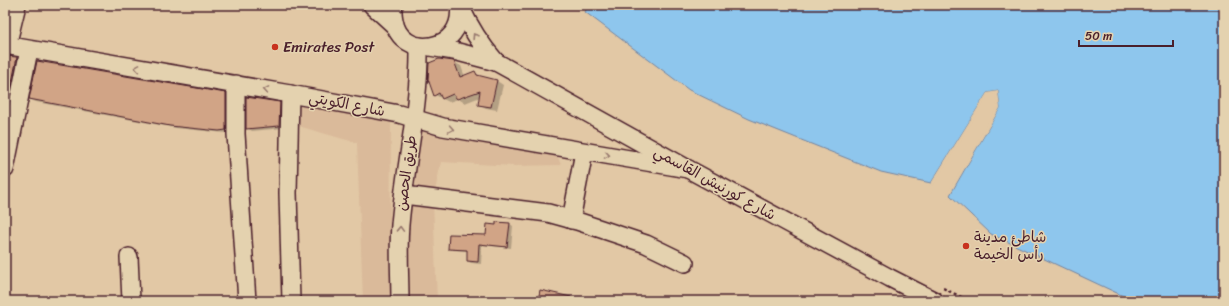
<svg xmlns="http://www.w3.org/2000/svg" width="1229" height="306" viewBox="0 0 1229 306" font-family="Sriracha,'Playpen Sans Arabic',sans-serif">
  <style>
    .built { fill: #daba9a }
    .water { fill: #8ec6ed; stroke: #73839f }
    .pier { fill: #e2c8a5 }
    .shadow { fill: #0003 }
    .building { fill: #d1a486; stroke: #4a1f2b }
    .lines { fill: none; stroke-linecap: round; stroke-linejoin: round }
    .minor-casing { stroke: #4a1f2b; stroke-width: 20 }
    .path { stroke: #4a1f2b; stroke-width: 2.5; stroke-dasharray: 3 3; stroke-linecap: butt }
    .minor { stroke: #e4d2af; stroke-width: 17 }
    .oneway { stroke: #97786d }
    .poi-dot { fill: #c8321e; stroke: #e4d2af; stroke-width: 1.5 }
    .labels { text-anchor: middle; stroke-width: 3; stroke-linejoin: round; paint-order: stroke }
    .poi-label { font-size: 15px; fill: #4a1f2b; stroke: #e4d2af; text-anchor: start }
    .street-label { font-size: 15px; fill: #4a1f2b; stroke: #e4d2af }
  </style>
  <rect width="100%" height="100%" fill="#e2c8a5"/>
  <filter id="ink" filterUnits="userSpaceOnUse"><feTurbulence type="fractalNoise" baseFrequency=".025" numOctaves="2"/><feDisplacementMap in="SourceGraphic" scale="8" xChannelSelector="R" yChannelSelector="G"/><feConvolveMatrix kernelMatrix="1 2 1 2 8 2 1 2 1" color-interpolation-filters="sRGB"/></filter>
  <g filter="url(#ink)">
    <g class="built">
      <path d="M 296,99 L 391,114 L 390,301 L 363,301 L 357,143 L 295,125 Z"/>
      <path d="M 427,127 L 556,152 L 561,165 L 514,166 L 441,162 L 433,201 L 437,301 L 405,301 L 405,246 L 417,133 Z"/>
    </g>
    <path class="water" d="M 588,5 L 1224,5 L 1224,301 L 1134,301 L 991,234 L 950,195 L 1000,108 L 998,91 L 987,93 L 931,183 L 881,172 L 749,119 L 689,90 L 585,12 Z"/>
    <path class="pier" d="M 998,91 L 1000,108 L 948,197 L 948,194 L 998,107 L 996,93 L 988,94 L 933,184 L 930,185 L 987,93 Z"/>
    <g class="shadow">
      <path d="M 5,57 L 17,58 L 22,61 L 16,94 L 5,92 Z"/>
      <path d="M 454,62 L 461,66 L 465,77 L 475,72 L 482,78 L 497,81 L 503,85 L 497,110 L 486,108 L 479,104 L 480,97 L 465,103 L 458,99 L 449,102 L 435,95 Z"/>
      <path d="M 226,94 L 231,97 L 231,132 L 225,133 L 176,128 L 36,102 L 30,99 Z"/>
      <path d="M 279,103 L 285,106 L 284,128 L 252,131 L 247,128 Z"/>
      <path d="M 497,224 L 510,224 L 513,226 L 511,248 L 482,245 L 481,264 L 471,263 L 468,261 L 468,251 L 453,250 L 449,248 L 487,236 L 497,226 Z"/>
    </g>
    <g class="building">
      <path d="M 5,56 L 17,57 L 10,92 L 5,91 Z"/>
      <path d="M 439,59 L 454,61 L 460,77 L 475,71 L 477,75 L 497,80 L 491,107 L 478,105 L 480,91 L 457,99 L 453,94 L 442,99 L 439,93 L 434,96 L 428,79 L 429,63 Z"/>
      <path d="M 37,61 L 226,93 L 226,130 L 219,131 L 170,126 L 29,99 Z"/>
      <path d="M 246,97 L 280,102 L 279,126 L 246,129 Z"/>
      <path d="M 496,222 L 510,223 L 507,247 L 479,244 L 478,262 L 467,261 L 467,250 L 448,249 L 449,234 L 486,235 L 487,224 L 496,225 Z"/>
      <path d="M 540,290 L 571,297 L 570,301 L 538,301 Z"/>
    </g>
    <g class="lines">
      <g class="minor-casing">
        <g id="minor">
          <path d="M 372,5 L 395,26"/>
          <path d="M 394,5 C 392,11 393,15 394,20 C 400,61 466,53 459,5"/>
          <path d="M 460,6 C 470,28 480,44 496,62"/>
          <path d="M 5,45 L 290,94 L 399,114 L 443,127 L 688,169"/>
          <path d="M 7,46 L 17,5"/>
          <path d="M 430,47 L 454,51 L 496,62 L 688,169 L 890,278 L 935,301"/>
          <path d="M 236,84 L 236,134 L 247,301"/>
          <path d="M 290,94 L 288,193 L 291,301"/>
          <path d="M 5,169 L 29,50"/>
          <path d="M 404,195 L 548,213 L 577,221 L 646,244 L 685,263"/>
          <path d="M 571,220 L 584,152"/>
          <path d="M 129,257 L 131,301"/>
          <path d="M 400,301 C 400,276 398,250 400,225 C 405,165 420,106 419,46"/>
        </g>
      </g>
      <path class="path" d="M 943,288 L 969,301"/>
      <use href="#minor" class="minor"/>
    </g>
    <defs><path id="oneway-chevron" d="M-2-3.5L2.5 0L-2 3.5" fill="none" stroke-width="1.6" stroke-linecap="round" stroke-linejoin="round"/></defs>
    <g class="oneway">
      <use href="#oneway-chevron" transform="translate(475 36) rotate(-123)"/>
      <use href="#oneway-chevron" transform="translate(137 68) rotate(-171)"/>
      <use href="#oneway-chevron" transform="translate(266 90) rotate(-170)"/>
      <use href="#oneway-chevron" transform="translate(451 129) rotate(10)"/>
      <use href="#oneway-chevron" transform="translate(607 155) rotate(9)"/>
      <use href="#oneway-chevron" transform="translate(400 229) rotate(-88)"/>
    </g>
  </g>
  <g class="poi-dot">
    <circle cx="275" cy="47" r="4"/>
    <circle cx="966" cy="246" r="4"/>
  </g>
  <g class="labels">
    <g class="poi-label">
      <text x="283" y="52">Emirates Post</text>
      <text x="974" y="242">شاطئ مدينة<tspan x="974" dy="17">رأس الخيمة</tspan></text>
    </g>
    <g class="street-label">
      <text transform="translate(347 104) rotate(11)" y="5">شارع الكويتي</text>
      <text transform="translate(406 173) rotate(-82)" y="5">طريق الحصن</text>
      <text transform="translate(715 183) rotate(29)" y="5">شارع كورنيش القاسمي</text>
    </g>
  </g>
  <rect width="1229" height="306" fill="none" stroke="#e4d2af" stroke-width="20"/>
  <rect x="10" y="10" width="1209" height="286" fill="none" stroke="#4a1f2b" stroke-width="1.5" filter="url(#ink)"/>
  <path d="M1079 40v6h94v-6" fill="none" stroke="#4a1f2b" stroke-width="2"/>
  <text x="1085" y="40" font-size="12" fill="#4a1f2b" stroke="#e4d2af" stroke-width="3" paint-order="stroke">50 m</text>
</svg>
